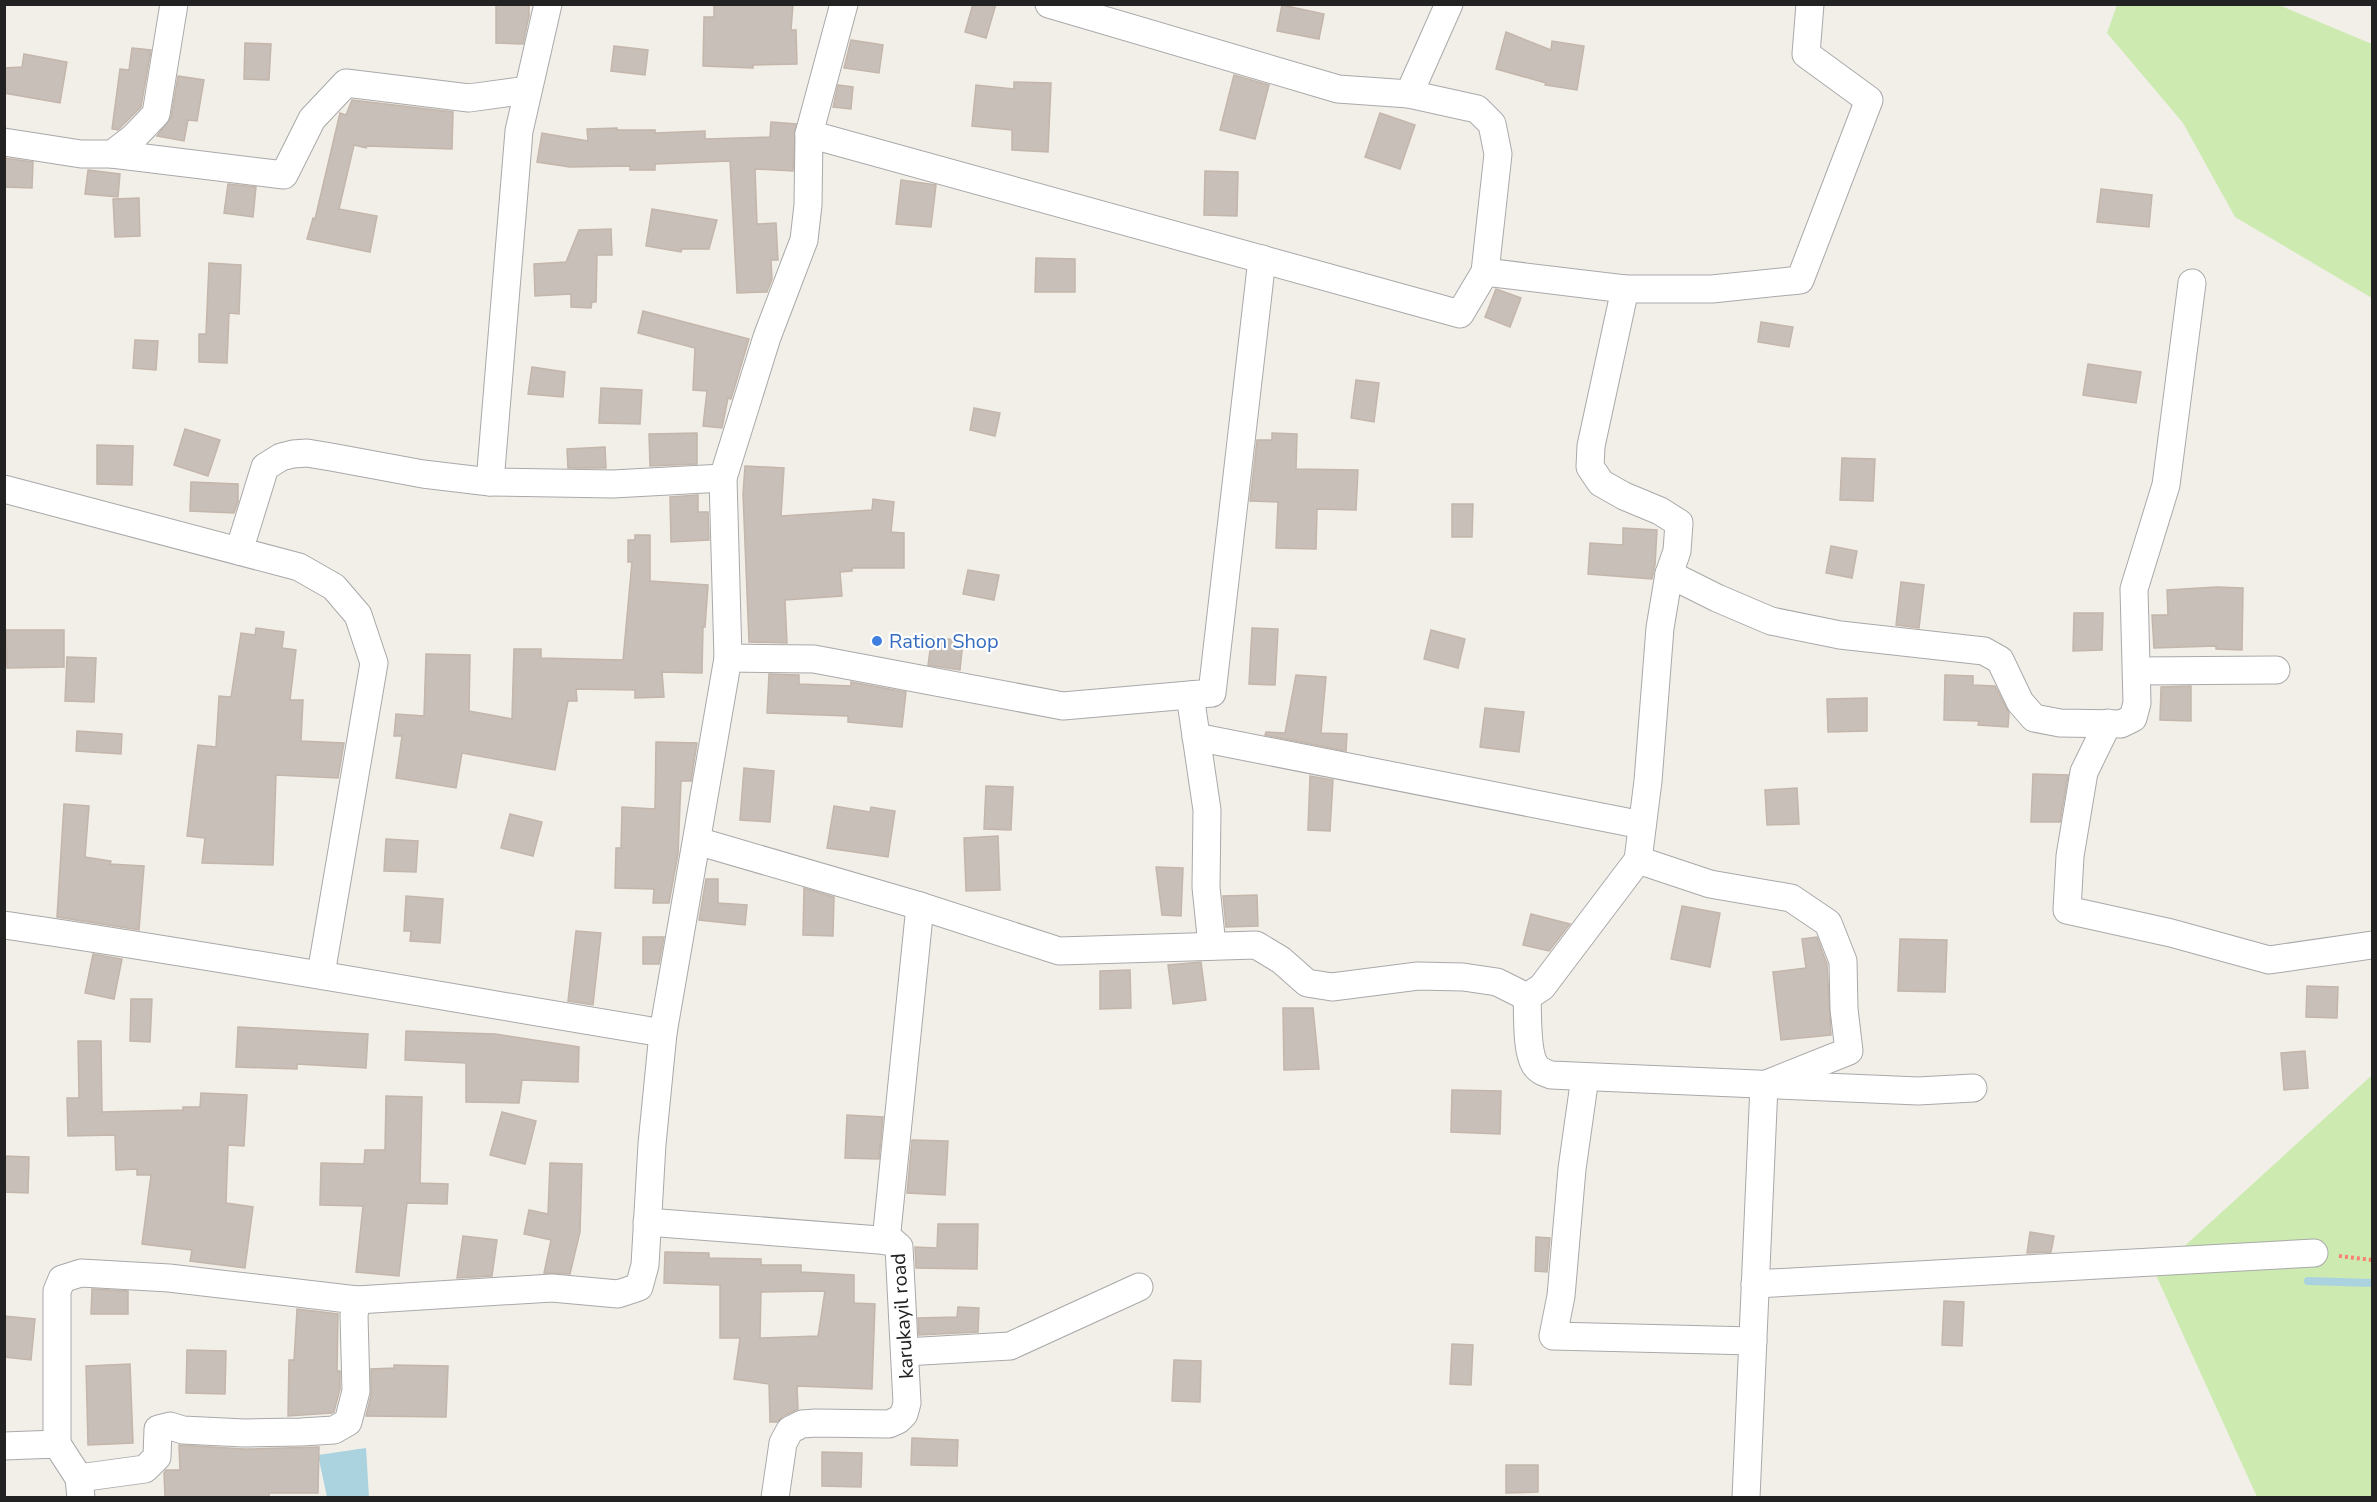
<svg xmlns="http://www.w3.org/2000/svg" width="2377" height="1502" viewBox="0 0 2377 1502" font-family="'Nunito Sans',sans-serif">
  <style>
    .grass { fill: #cdebb0 }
    .water { fill: #aad3df }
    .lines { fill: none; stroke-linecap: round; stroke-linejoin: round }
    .stream { stroke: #aad3df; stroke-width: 8 }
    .building { fill: #c7bfb8; stroke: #c4b6ab; stroke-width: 1.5; fill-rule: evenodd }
    .street-casing { stroke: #a9a9a9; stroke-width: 29 }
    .path { stroke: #fa8072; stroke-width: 4; stroke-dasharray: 3 3; stroke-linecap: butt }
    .street { stroke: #fff; stroke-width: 27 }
    .shop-dot { fill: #3f7fe0; stroke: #fff; stroke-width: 2 }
    .labels { text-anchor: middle; stroke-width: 4.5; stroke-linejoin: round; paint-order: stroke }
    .shop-label { font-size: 20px; fill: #366cbe; stroke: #fff; text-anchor: start }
    .street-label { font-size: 20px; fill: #222; stroke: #fff }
  </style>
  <rect width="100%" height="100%" fill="#f2efe9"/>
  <g class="grass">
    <path d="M 2279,5 L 2372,44 L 2372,298 L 2235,217 L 2183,123 L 2107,33 L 2117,5 Z"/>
    <path d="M 2372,1075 L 2372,1497 L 2257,1497 L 2155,1273 Z"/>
  </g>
  <path class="water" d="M 366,1448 L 369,1497 L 327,1497 L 318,1455 Z"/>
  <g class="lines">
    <path class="stream" d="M 2308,1281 L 2372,1283"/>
  </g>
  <g class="building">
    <path d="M 496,4 L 529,4 L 529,16 L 523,44 L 496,43 Z"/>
    <path d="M 714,4 L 793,4 L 791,30 L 796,30 L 797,64 L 753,65 L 753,68 L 703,66 L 704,17 L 714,17 Z"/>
    <path d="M 973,4 L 996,4 L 986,38 L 965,32 Z"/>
    <path d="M 1282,5 L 1324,14 L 1319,39 L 1277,31 Z"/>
    <path d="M 1506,32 L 1551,50 L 1552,41 L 1584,46 L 1577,90 L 1545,85 L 1546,83 L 1496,69 Z"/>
    <path d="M 851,40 L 883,45 L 879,73 L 844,68 Z"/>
    <path d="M 245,43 L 271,44 L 269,80 L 244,79 Z"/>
    <path d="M 614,46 L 648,50 L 645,75 L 611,71 Z"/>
    <path d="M 132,48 L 151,50 L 141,107 L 118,130 L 112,129 L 120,69 L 129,70 Z"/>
    <path d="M 24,54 L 67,62 L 60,103 L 4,93 L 4,68 L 22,67 Z"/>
    <path d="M 1234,75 L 1269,85 L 1255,139 L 1220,130 Z"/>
    <path d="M 178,76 L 204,80 L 197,121 L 188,120 L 184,141 L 157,136 L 171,117 Z"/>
    <path d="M 1014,82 L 1051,83 L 1048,152 L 1012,150 L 1012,130 L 972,126 L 976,85 L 1014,89 Z"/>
    <path d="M 838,85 L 853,87 L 851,109 L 833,107 Z"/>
    <path d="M 352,100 L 453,112 L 452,149 L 367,146 L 366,148 L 354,145 L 339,209 L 377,216 L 370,252 L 307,239 L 313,218 L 315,219 L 340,113 L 346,115 Z"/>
    <path d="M 1380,113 L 1415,125 L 1400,169 L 1365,157 Z"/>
    <path d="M 771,122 L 796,124 L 793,171 L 755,169 L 757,224 L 776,223 L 778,260 L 771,260 L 772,279 L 767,292 L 737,293 L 730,161 L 655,164 L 655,170 L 630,170 L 630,166 L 570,167 L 537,162 L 542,133 L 588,141 L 587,129 L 617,128 L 617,130 L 655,130 L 655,133 L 705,131 L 705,139 L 770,137 Z"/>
    <path d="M 4,158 L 33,162 L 32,188 L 4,187 Z"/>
    <path d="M 88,170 L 120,174 L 118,197 L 85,194 Z"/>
    <path d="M 1205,171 L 1238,172 L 1237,216 L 1204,215 Z"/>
    <path d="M 901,180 L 936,185 L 931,227 L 896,224 Z"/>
    <path d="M 228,184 L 256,187 L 253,217 L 224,213 Z"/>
    <path d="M 2101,189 L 2152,195 L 2149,227 L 2097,222 Z"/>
    <path d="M 139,198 L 140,236 L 115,237 L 113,199 Z"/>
    <path d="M 652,209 L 717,220 L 709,249 L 682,249 L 681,252 L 646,246 Z"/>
    <path d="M 611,229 L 612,255 L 597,255 L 596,302 L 592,302 L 591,308 L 571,307 L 571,294 L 535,296 L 534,264 L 566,262 L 579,230 Z"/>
    <path d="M 1036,258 L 1075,259 L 1075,292 L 1035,292 Z"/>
    <path d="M 209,263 L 241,265 L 239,314 L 229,313 L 227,363 L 199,362 L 199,334 L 206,334 Z"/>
    <path d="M 1496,289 L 1521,298 L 1510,327 L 1485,317 Z"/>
    <path d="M 643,311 L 749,339 L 731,399 L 728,398 L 722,428 L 703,426 L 707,391 L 693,390 L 695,348 L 638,333 Z"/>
    <path d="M 1761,322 L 1793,327 L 1789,347 L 1758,342 Z"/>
    <path d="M 135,340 L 158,341 L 156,370 L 133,368 Z"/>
    <path d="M 2088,364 L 2141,372 L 2136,403 L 2083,395 Z"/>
    <path d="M 532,367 L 565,372 L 563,397 L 528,394 Z"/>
    <path d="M 1356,380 L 1379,383 L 1374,422 L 1351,418 Z"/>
    <path d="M 601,388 L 642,390 L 640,424 L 599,423 Z"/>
    <path d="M 974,408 L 1000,413 L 995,436 L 970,430 Z"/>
    <path d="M 185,429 L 220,440 L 208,476 L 174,465 Z"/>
    <path d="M 697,433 L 697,464 L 650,466 L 649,434 Z"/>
    <path d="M 1272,433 L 1297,434 L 1296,469 L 1358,470 L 1356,510 L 1317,509 L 1316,549 L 1276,548 L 1278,502 L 1250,501 L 1257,440 L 1272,440 Z"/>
    <path d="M 97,445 L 133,446 L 132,485 L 97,484 Z"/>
    <path d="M 605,447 L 606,468 L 568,468 L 567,449 Z"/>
    <path d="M 1842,458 L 1875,459 L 1873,501 L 1840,500 Z"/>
    <path d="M 745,466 L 784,468 L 781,516 L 872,510 L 873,499 L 894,502 L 891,532 L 904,533 L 904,568 L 852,568 L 852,571 L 840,572 L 842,596 L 785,600 L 787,643 L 749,642 L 743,494 Z"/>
    <path d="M 191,482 L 238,484 L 238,502 L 234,513 L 190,511 Z"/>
    <path d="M 698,495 L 698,512 L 708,512 L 709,540 L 671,542 L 670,497 Z"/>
    <path d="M 1452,504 L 1473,504 L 1472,537 L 1452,537 Z"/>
    <path d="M 1623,528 L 1657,530 L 1655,565 L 1652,579 L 1588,574 L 1590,543 L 1623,545 Z"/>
    <path d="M 635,535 L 650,535 L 650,581 L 708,585 L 705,627 L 703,627 L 702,673 L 662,672 L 664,697 L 635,698 L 635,690 L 576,689 L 577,701 L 568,701 L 555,770 L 462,753 L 456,788 L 396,778 L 402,736 L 394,736 L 396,714 L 424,716 L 426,654 L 470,655 L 469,711 L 512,719 L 514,649 L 541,649 L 541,658 L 623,660 L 632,562 L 628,562 L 628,540 L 635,540 Z"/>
    <path d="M 1831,546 L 1857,551 L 1852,578 L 1826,573 Z"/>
    <path d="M 968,570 L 999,575 L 994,600 L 963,594 Z"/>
    <path d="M 1901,582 L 1924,585 L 1919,628 L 1896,625 Z"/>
    <path d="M 2217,587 L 2243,588 L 2242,650 L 2216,649 L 2216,646 L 2154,648 L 2152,615 L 2168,615 L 2167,590 Z"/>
    <path d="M 2074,613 L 2103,613 L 2102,650 L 2073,651 Z"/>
    <path d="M 256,628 L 284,632 L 282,648 L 296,650 L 290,700 L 303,700 L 301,741 L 344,743 L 338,778 L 276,775 L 273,865 L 202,863 L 205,838 L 187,836 L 198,745 L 216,747 L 219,696 L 231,697 L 241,633 L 255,635 Z"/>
    <path d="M 1252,628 L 1278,629 L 1275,685 L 1249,684 Z"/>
    <path d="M 6,630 L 64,630 L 64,667 L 7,668 Z"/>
    <path d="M 1431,630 L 1465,639 L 1458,668 L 1424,659 Z"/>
    <path d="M 932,637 L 963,641 L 960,670 L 928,665 Z"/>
    <path d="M 67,657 L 96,658 L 94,702 L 65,701 Z"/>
    <path d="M 769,674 L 799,675 L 799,684 L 851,686 L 851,682 L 906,692 L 902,727 L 848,722 L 848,716 L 767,713 Z"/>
    <path d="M 1296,675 L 1326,677 L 1321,733 L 1347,734 L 1346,751 L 1265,735 L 1266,732 L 1285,733 Z"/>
    <path d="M 1945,675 L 1973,676 L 1973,685 L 1995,686 L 2009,713 L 2008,727 L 1978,725 L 1979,721 L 1944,720 Z"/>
    <path d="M 2191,686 L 2191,721 L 2160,720 L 2161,687 Z"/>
    <path d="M 1867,698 L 1867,731 L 1828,732 L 1827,699 Z"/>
    <path d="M 1485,708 L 1524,712 L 1519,752 L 1480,747 Z"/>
    <path d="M 77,731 L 122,734 L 121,754 L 76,751 Z"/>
    <path d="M 656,742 L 697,743 L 691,781 L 681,781 L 678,854 L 669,903 L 653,903 L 654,889 L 615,888 L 616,848 L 621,848 L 622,807 L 655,809 Z"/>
    <path d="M 744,768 L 774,771 L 770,822 L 740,820 Z"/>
    <path d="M 2033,774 L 2068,775 L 2060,822 L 2031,822 Z"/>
    <path d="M 1310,776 L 1333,780 L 1330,831 L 1308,830 Z"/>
    <path d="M 986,786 L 1013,787 L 1011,830 L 984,829 Z"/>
    <path d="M 1797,788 L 1799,824 L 1767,825 L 1765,790 Z"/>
    <path d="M 64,804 L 89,806 L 85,857 L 111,861 L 110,864 L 144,866 L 139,930 L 57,917 Z"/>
    <path d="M 834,806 L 870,812 L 871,807 L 895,811 L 888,857 L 827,848 Z"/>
    <path d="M 510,814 L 542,822 L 533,856 L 501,848 Z"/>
    <path d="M 998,836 L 1000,890 L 966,891 L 964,838 Z"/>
    <path d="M 386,839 L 418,841 L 416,872 L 384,871 Z"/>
    <path d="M 1156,867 L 1183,868 L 1181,916 L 1162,915 Z"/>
    <path d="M 706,879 L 718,879 L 718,903 L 747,905 L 745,925 L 699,920 Z"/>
    <path d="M 804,888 L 834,897 L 833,936 L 803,935 Z"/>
    <path d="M 1257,895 L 1258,926 L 1226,927 L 1223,896 Z"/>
    <path d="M 406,896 L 443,899 L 440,943 L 410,941 L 411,931 L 404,931 Z"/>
    <path d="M 1682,906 L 1720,913 L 1710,967 L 1671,959 Z"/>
    <path d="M 1531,914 L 1570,924 L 1549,951 L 1523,945 Z"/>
    <path d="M 576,931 L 601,933 L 593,1005 L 568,1001 Z"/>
    <path d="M 643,937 L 664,937 L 659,964 L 643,964 Z"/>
    <path d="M 1817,937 L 1827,964 L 1831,1035 L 1781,1040 L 1773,972 L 1806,968 L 1802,939 Z"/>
    <path d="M 1900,939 L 1947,940 L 1945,992 L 1898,991 Z"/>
    <path d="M 93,954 L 122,959 L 114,999 L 85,993 Z"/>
    <path d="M 1201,962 L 1206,1000 L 1173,1004 L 1168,965 Z"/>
    <path d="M 1130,970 L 1131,1008 L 1100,1009 L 1100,971 Z"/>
    <path d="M 2307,986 L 2338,987 L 2337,1018 L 2306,1017 Z"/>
    <path d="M 131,999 L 152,999 L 150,1042 L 130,1041 Z"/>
    <path d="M 1283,1008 L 1313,1008 L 1319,1069 L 1284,1070 Z"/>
    <path d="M 238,1027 L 368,1034 L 366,1068 L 297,1064 L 297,1069 L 236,1067 Z"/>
    <path d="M 406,1031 L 495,1034 L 579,1047 L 578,1082 L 522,1080 L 519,1103 L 466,1102 L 466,1063 L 405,1060 Z"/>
    <path d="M 78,1041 L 101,1041 L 102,1112 L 183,1110 L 183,1107 L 200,1107 L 201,1093 L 247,1095 L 244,1146 L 228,1145 L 226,1203 L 253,1207 L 245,1268 L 190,1261 L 192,1250 L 142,1244 L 151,1175 L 137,1175 L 137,1169 L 116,1170 L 115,1135 L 68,1136 L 67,1098 L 79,1098 Z"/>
    <path d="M 2305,1051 L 2308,1088 L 2284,1090 L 2281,1053 Z"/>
    <path d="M 1452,1090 L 1501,1091 L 1500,1134 L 1451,1132 Z"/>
    <path d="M 386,1096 L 422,1097 L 420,1183 L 448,1184 L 447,1204 L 407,1203 L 399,1276 L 356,1272 L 363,1206 L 320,1205 L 321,1163 L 364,1164 L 365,1150 L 385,1150 Z"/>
    <path d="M 502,1112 L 536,1121 L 525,1164 L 490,1155 Z"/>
    <path d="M 847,1115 L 883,1117 L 879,1159 L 845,1158 Z"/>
    <path d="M 912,1140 L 948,1141 L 945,1195 L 907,1193 Z"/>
    <path d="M 4,1156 L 29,1157 L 28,1193 L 4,1192 Z"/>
    <path d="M 550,1163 L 582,1164 L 580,1232 L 570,1274 L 544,1273 L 551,1240 L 524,1234 L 529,1210 L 548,1214 Z"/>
    <path d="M 938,1224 L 978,1224 L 977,1269 L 916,1268 L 915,1247 L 937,1248 Z"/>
    <path d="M 2030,1232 L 2054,1236 L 2051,1252 L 2027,1253 Z"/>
    <path d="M 463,1236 L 497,1240 L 492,1276 L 457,1278 Z"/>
    <path d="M 1536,1237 L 1550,1238 L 1547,1272 L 1535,1271 Z"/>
    <path d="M 665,1252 L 709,1253 L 709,1258 L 761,1259 L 761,1265 L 801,1265 L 801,1272 L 854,1275 L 854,1303 L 875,1304 L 872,1389 L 797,1386 L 798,1409 L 783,1416 L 777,1422 L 770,1422 L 769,1384 L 734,1379 L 740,1338 L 720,1338 L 720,1285 L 664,1283 ZM 825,1291 L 818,1336 L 760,1338 L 761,1292 Z"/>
    <path d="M 92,1289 L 128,1291 L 128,1314 L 91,1314 Z"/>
    <path d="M 1944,1301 L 1964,1302 L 1962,1346 L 1942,1345 Z"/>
    <path d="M 958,1307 L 979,1308 L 978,1332 L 919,1335 L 918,1318 L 957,1317 Z"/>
    <path d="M 297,1309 L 338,1314 L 337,1371 L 340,1371 L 340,1389 L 334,1412 L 332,1413 L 288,1416 L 289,1360 L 294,1360 Z"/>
    <path d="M 4,1316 L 35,1319 L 31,1360 L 4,1357 Z"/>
    <path d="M 1452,1344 L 1473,1345 L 1471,1385 L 1450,1384 Z"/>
    <path d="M 187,1350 L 226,1351 L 225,1394 L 186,1393 Z"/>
    <path d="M 1174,1360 L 1201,1361 L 1200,1402 L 1172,1401 Z"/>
    <path d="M 130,1364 L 133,1443 L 88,1445 L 86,1366 Z"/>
    <path d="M 394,1365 L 448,1366 L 446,1417 L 366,1416 L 371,1395 L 371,1369 L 394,1368 Z"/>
    <path d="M 912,1438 L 958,1440 L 957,1466 L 911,1465 Z"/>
    <path d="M 179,1445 L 244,1449 L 319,1447 L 318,1493 L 269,1493 L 269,1497 L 165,1497 L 164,1473 L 166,1470 L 180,1470 Z"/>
    <path d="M 822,1452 L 862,1453 L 861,1487 L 822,1486 Z"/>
    <path d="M 1506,1465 L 1538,1465 L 1538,1492 L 1506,1493 Z"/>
  </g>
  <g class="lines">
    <g class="street-casing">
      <g id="street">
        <path d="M 1409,94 L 1449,4"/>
        <path d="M 809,134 L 1460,314 L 1485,272 L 1498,154 L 1492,124 L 1477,109 L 1409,94 L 1338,89 L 1049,4"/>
        <path d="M 4,142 L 81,154 L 112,154 L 133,138 L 156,114 L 174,4"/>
        <path d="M 112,154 L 284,175 L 312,119 L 346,83 L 469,98 L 528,90"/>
        <path d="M 1485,272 L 1625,289 L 1712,289 L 1800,280 L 1869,100 L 1806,54 L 1810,4"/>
        <path d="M 1625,289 L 1591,446 L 1590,467 L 1601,483 L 1624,496 L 1660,511 L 1679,523 L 1677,551 L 1669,574"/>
        <path d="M 490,482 L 519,131 L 548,4"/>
        <path d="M 4,489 L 299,567 L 334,587 L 358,615 L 374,663 L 321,974"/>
        <path d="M 239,551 L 265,467 L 281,457 L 293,454 L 307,453 L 331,457 L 423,474 L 490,482 L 613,484 L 723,478"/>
        <path d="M 728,658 L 814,659 L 1063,706 L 1212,693 L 1262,259"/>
        <path d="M 2137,671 L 2276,670"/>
        <path d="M 1190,695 L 1207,810 L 1206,887 L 1212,946"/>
        <path d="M 2108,723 L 2084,772 L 2070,856 L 2067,910 L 2171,933 L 2269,960 L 2372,945"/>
        <path d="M 1196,737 L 1642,825"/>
        <path d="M 697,841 L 920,906 L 1059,951 L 1256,945 L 1281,960 L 1307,983 L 1332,987 L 1418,976 L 1463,977 L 1497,982 L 1527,997 L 1542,987 L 1638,860 L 1648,781 L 1660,628 L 1669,574 L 1717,598 L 1771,621 L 1840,635 L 1984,651 L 2000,660 L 2020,702 L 2034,718 L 2060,723 L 2121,724 L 2133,718 L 2137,703 L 2134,589 L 2166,485 L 2192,283"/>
        <path d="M 1638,860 L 1710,884 L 1791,898 L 1828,923 L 1843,961 L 1844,1009 L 1849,1051 L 1764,1085 L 1746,1498"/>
        <path d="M 4,925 C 225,957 444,997 663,1033"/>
        <path d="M 1527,997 C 1528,1014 1526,1051 1535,1065 C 1539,1071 1545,1073 1551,1075 L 1918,1091 L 1973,1088"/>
        <path d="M 1585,1077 L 1572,1169 L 1561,1296 L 1553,1336 L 1753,1341"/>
        <path d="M 647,1222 L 892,1241 L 899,1247 L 907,1403 L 904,1414 L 898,1420 L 889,1424 L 816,1423 L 802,1424 L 790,1430 L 783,1443 L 775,1498"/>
        <path d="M 886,1241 L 920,906"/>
        <path d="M 1755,1284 L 2314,1253"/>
        <path d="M 905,1352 L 1010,1346 L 1139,1287"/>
        <path d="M 57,1444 L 57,1291 L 62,1279 L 81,1273 L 169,1278 L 357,1300 L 552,1288 L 618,1294 L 639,1287 L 645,1265 L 652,1144 L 663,1033 L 728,658 L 723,478 L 767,337 L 804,240 L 808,205 L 809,134 L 844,4"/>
        <path d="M 4,1446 L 57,1444 L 79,1478 L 81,1498"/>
        <path d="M 79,1478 L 145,1469 L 157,1457 L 158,1429 L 170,1426 L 183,1430 L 244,1433 L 301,1432 L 334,1430 L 348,1422 L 356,1391 L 354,1315 L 357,1300"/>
      </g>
    </g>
    <path class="path" d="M 2339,1256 L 2372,1260"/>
    <use href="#street" class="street"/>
  </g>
  <circle class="shop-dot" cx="877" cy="641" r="6"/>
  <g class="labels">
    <g class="shop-label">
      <text x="889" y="648">Ration Shop</text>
    </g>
    <g class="street-label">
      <text transform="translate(902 1316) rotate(-94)" y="7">karukayil road</text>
    </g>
  </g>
  <rect width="2377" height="1502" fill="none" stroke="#222222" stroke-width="12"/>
</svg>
